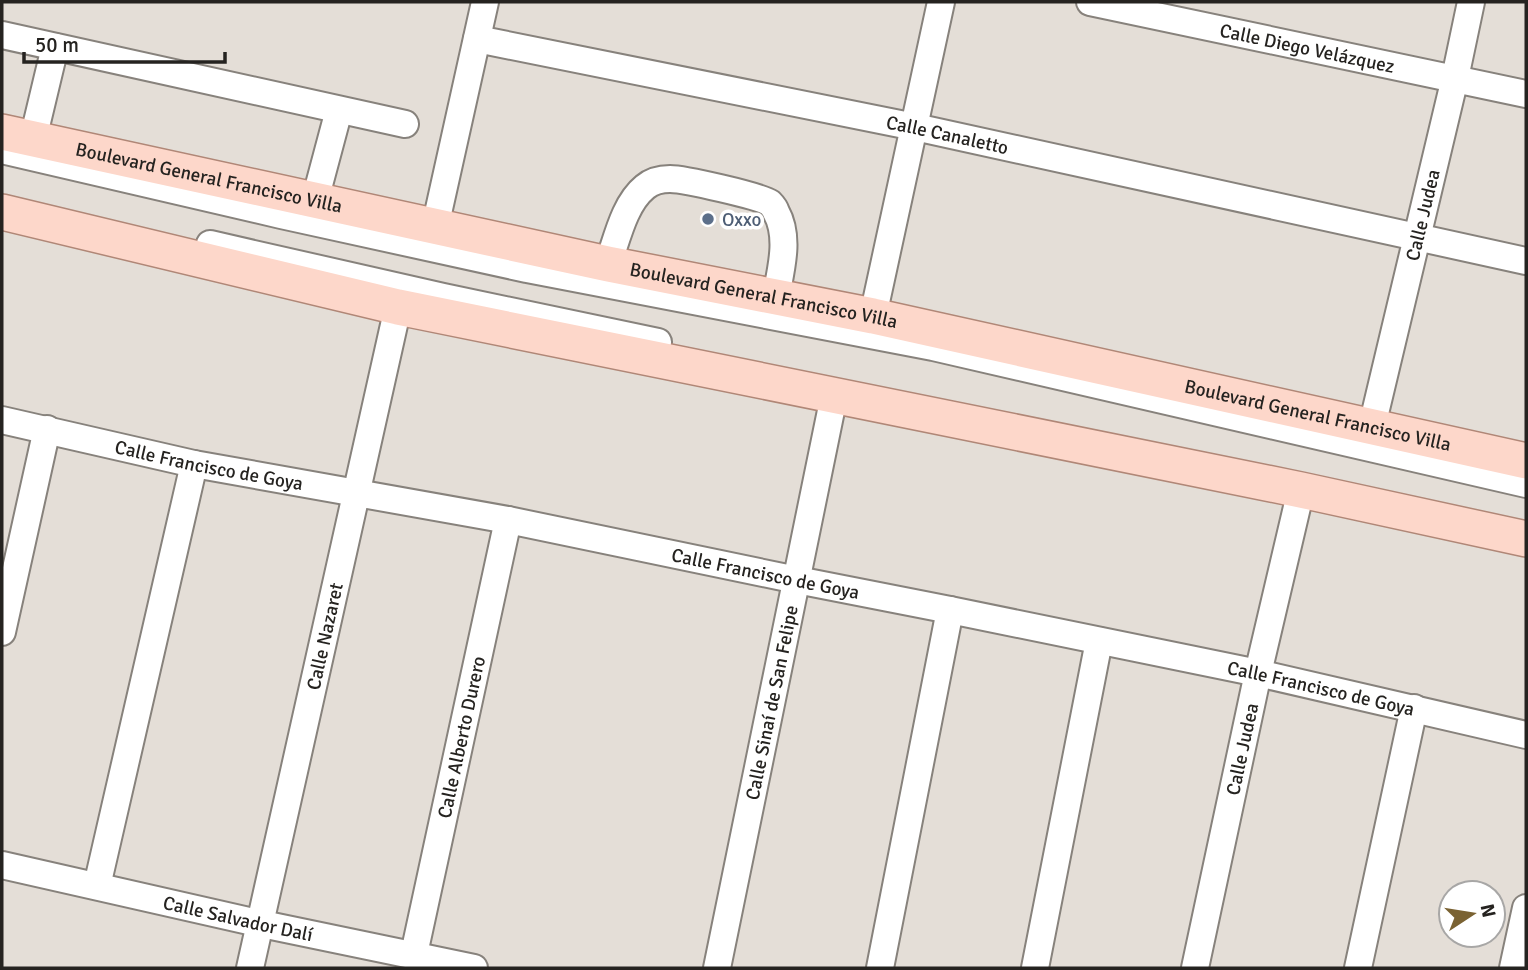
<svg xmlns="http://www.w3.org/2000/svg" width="1528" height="970" viewBox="0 0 1528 970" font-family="Signika,sans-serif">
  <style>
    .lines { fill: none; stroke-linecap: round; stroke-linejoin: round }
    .minor-casing { stroke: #87827c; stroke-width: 30 }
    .major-casing { stroke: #b08777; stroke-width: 38 }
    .minor { stroke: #fff; stroke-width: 26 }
    .major { stroke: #fdd7ca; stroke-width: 35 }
    .service-dot { fill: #5c6f8a; stroke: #fff; stroke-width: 2.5 }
    .labels { text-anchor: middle; stroke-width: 7; stroke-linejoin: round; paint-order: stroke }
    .street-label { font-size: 19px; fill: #252320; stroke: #fff }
    .service-label { font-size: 19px; fill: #4e5e75; stroke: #fff; text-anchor: start }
  </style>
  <rect width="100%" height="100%" fill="#e4ded7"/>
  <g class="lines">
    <g class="minor-casing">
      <g id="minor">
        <path id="s1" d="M 1090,2 L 1526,94"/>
        <path d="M 2,35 L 405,124"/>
        <path id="s2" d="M 477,39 L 915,127 L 1526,261"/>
        <path d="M 33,139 L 55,47"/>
        <path d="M 2,150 L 281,215 L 527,269 L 933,347 L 1526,484"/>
        <path d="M 315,200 L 339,110"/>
        <path d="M 435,227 L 485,2"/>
        <path d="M 210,244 L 443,297 L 658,342"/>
        <path d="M 608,264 C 617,239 624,204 645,187 C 652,181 661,179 670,179 C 684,179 760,196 770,203 C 772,205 775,209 776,212 C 790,237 781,269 776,296"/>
        <path d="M 873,316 L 941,2"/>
        <path id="s3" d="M 2,420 L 194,464 L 508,520 L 797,580 L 950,610 L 1258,673 L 1526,735"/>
        <path id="s4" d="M 1372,426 L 1455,78 L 1471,2"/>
        <path d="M 2,632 L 47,429"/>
        <path id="s5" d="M 2,865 L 262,924 L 474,968"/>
        <path d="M 97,886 L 194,464"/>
        <path id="s6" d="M 414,954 L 508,520"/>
        <path id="s7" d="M 250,968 L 398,307"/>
        <path id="s8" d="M 717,968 L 834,396"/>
        <path d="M 880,968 L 950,610"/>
        <path d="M 1035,968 L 1099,641"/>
        <path id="s9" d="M 1195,968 L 1258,673 L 1301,490"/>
        <path d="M 1358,968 L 1414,708"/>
        <path d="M 1513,968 L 1526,908"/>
      </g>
    </g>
    <g class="major-casing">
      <g id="major">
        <path id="s10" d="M 2,132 L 608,264 L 873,316 L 1526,461"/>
        <path d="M 2,212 L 398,307 L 1301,490 L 1526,539"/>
      </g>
    </g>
    <use href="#minor" class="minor"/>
    <use href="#major" class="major"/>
  </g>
  <circle class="service-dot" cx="708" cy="219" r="7"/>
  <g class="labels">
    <g class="street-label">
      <text dy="7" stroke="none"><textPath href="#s1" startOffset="222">Calle Diego Velázquez</textPath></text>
      <text dy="7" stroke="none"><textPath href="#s2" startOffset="480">Calle Canaletto</textPath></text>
      <text dy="7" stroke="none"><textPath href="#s10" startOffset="212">Boulevard General Francisco Villa</textPath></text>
      <text dy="7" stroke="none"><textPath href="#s4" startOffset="217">Calle Judea</textPath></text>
      <text dy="7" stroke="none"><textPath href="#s10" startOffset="779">Boulevard General Francisco Villa</textPath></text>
      <text dy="7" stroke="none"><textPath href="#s10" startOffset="1346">Boulevard General Francisco Villa</textPath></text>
      <text dy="7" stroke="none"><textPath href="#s3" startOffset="212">Calle Francisco de Goya</textPath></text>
      <text dy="7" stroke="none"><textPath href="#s3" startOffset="779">Calle Francisco de Goya</textPath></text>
      <text dy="7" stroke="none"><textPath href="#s7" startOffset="340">Calle Nazaret</textPath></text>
      <text dy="7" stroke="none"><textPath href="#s3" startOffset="1346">Calle Francisco de Goya</textPath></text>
      <text dy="7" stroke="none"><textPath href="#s8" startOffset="271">Calle Sinaí de San Felipe</textPath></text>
      <text dy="7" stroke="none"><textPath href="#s6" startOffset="222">Calle Alberto Durero</textPath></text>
      <text dy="7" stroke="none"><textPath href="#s9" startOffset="224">Calle Judea</textPath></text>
      <text dy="7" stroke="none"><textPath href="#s5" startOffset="242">Calle Salvador Dalí</textPath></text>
    </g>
    <g class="service-label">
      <text x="722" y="226">Oxxo</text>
    </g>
  </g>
  <rect width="1528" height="970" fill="none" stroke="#252320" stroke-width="7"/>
  <g transform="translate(1472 914) rotate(78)"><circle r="33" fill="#ffffff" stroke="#a8a7a6" stroke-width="2"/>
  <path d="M0-5L12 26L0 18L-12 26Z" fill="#7a6232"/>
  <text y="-10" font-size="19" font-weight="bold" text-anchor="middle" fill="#252320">N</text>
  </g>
  <path d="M24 52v10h201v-10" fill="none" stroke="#252320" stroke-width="3.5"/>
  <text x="35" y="52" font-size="21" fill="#252320" stroke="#ffffff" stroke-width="5" paint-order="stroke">50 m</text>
</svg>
